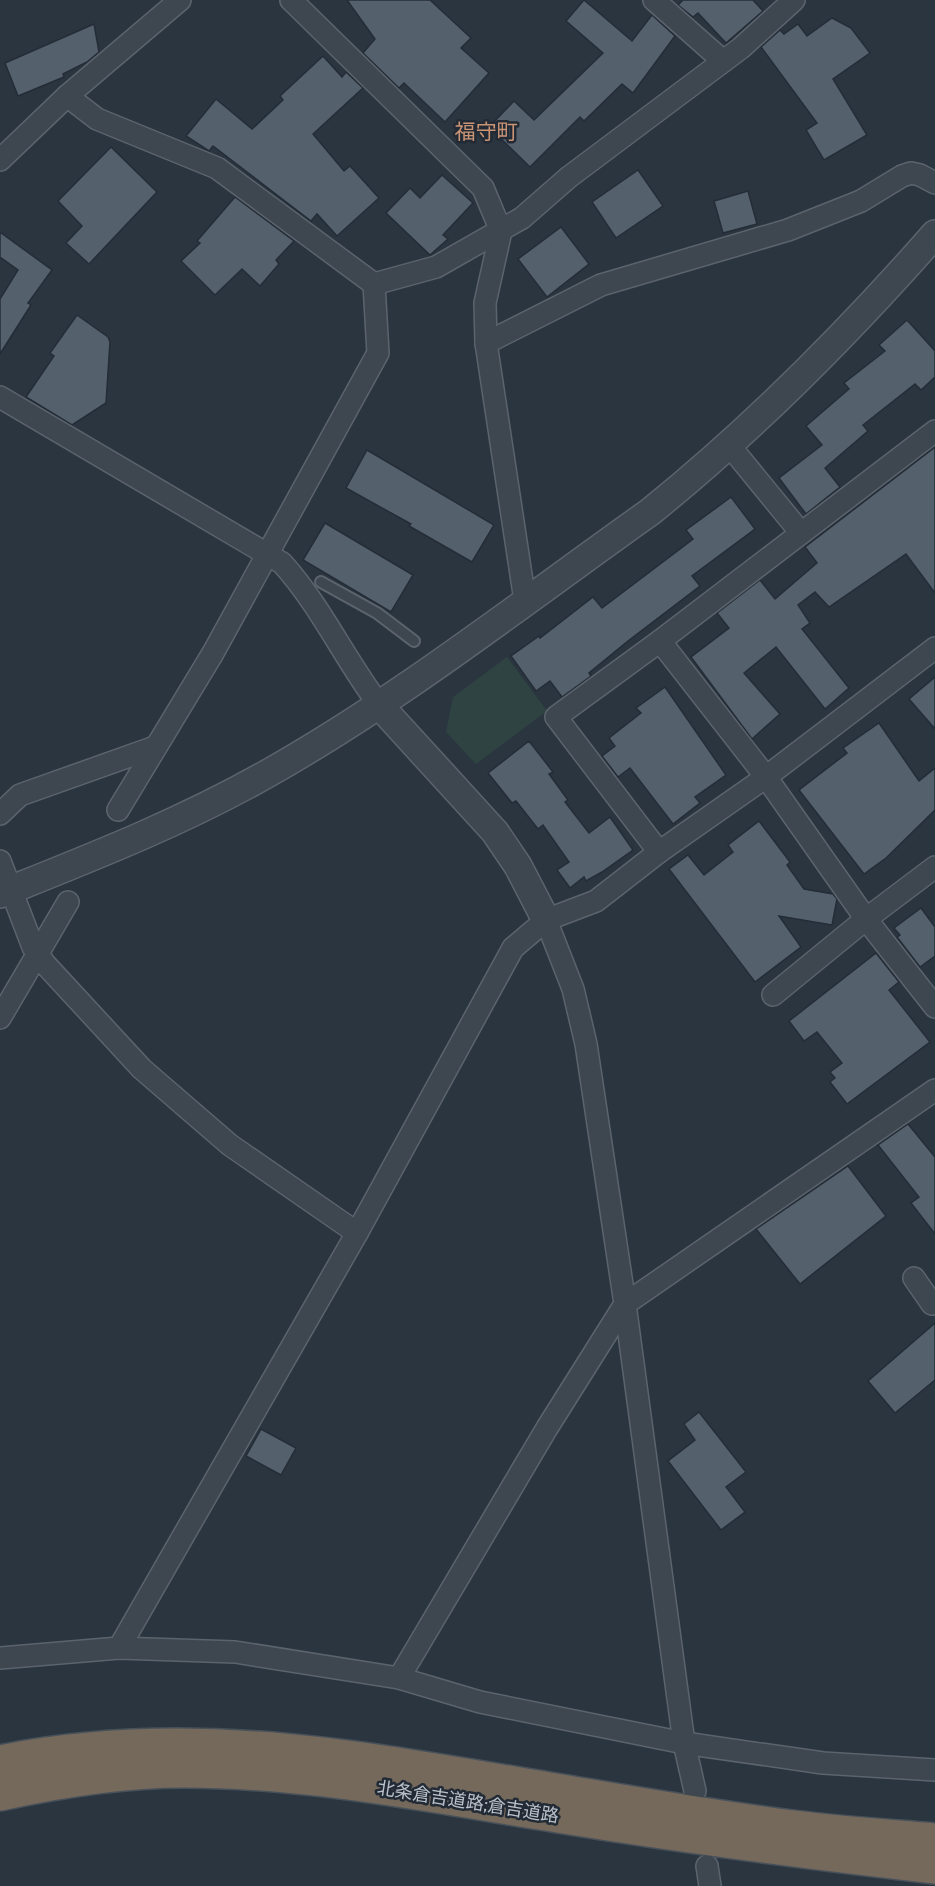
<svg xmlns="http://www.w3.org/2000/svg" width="935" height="1886" viewBox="0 0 935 1886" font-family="Cabin,'Noto Sans JP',sans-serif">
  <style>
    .green { fill: #2f4442 }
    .building { fill: #55606d; stroke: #242d37; stroke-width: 1.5 }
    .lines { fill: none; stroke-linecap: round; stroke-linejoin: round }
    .service-casing { stroke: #5b646d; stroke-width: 14 }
    .minor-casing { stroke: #5b646d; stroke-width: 24 }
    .tertiary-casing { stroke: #5b646d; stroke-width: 30 }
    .motorway-casing { stroke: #48515a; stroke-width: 36 }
    .service { stroke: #3e4650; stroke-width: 10 }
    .minor { stroke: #3e4650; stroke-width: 21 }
    .tertiary { stroke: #3e4650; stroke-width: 27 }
    .motorway { stroke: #75695c; stroke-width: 33 }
    .labels { text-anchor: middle; stroke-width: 5; stroke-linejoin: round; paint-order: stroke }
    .street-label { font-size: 18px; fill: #bac1ca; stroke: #222b35 }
    .quarter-label { font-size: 21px; fill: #ca9475; stroke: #222b35 }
  </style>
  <rect width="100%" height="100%" fill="#2a353f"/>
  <path class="green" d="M 507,657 L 547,711 L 476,764 L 446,732 L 453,697 Z"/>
  <g class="building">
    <path d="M 347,0 L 430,0 L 471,38 L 461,48 L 489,73 L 445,122 L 404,83 L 399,88 L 363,53 L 375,39 Z"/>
    <path d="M 584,0 L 632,41 L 652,15 L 675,36 L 633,93 L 622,84 L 584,121 L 580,117 L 530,167 L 489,127 L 514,101 L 534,120 L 603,53 L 566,21 Z"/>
    <path d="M 683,0 L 753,0 L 763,11 L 726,43 L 698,13 L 693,17 L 678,5 Z"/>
    <path d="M 832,18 L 851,28 L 870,53 L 833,79 L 867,135 L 824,160 L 806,130 L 817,123 L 761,47 L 780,30 L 784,34 L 798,24 L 807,36 Z"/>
    <path d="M 94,24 L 99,52 L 87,62 L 63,74 L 64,77 L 18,96 L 5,63 Z"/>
    <path d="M 323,56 L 342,77 L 346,72 L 363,88 L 313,134 L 344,171 L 350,166 L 379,198 L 337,236 L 317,214 L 311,221 L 213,146 L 209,151 L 186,136 L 216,99 L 252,129 L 283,100 L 280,96 Z"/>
    <path d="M 111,147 L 157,192 L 89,264 L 66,243 L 82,226 L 58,201 Z"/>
    <path d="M 638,170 L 663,206 L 616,238 L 592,202 Z"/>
    <path d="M 442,175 L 473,203 L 443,235 L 448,239 L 430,255 L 386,213 L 410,188 L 420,198 Z"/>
    <path d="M 748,191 L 757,224 L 723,233 L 714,201 Z"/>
    <path d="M 235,197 L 294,241 L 276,260 L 279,264 L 260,286 L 242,269 L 215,295 L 181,261 L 200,243 L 197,241 Z"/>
    <path d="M 561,227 L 589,264 L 547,297 L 518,259 Z"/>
    <path d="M 0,232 L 52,270 L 28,303 L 31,305 L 0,354 L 0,299 L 18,270 L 0,257 Z"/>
    <path d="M 77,315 L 108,337 L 110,342 L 106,403 L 72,425 L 26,397 L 54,356 L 50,353 Z"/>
    <path d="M 907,320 L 935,351 L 935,377 L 921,390 L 915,384 L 863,425 L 868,431 L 825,468 L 840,487 L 806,514 L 779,478 L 822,445 L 806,426 L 849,389 L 844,383 L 885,351 L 879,345 Z"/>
    <path d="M 935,447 L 935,593 L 906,554 L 829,607 L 815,592 L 798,605 L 810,623 L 802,629 L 849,688 L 825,709 L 776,647 L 744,673 L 780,714 L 752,739 L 691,657 L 729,628 L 717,613 L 760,580 L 775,599 L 817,563 L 805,547 Z"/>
    <path d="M 367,450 L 494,525 L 472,562 L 409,526 L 411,524 L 346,488 Z"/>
    <path d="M 731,497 L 755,529 L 692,576 L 700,586 L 628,641 L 589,673 L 591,676 L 562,697 L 550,681 L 536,691 L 511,656 L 539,636 L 540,638 L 593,597 L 602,608 L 693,539 L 686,530 Z"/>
    <path d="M 325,523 L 413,575 L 391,612 L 303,560 Z"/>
    <path d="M 935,677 L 935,729 L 909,699 Z"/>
    <path d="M 665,687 L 726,775 L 695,797 L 700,803 L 673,824 L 630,768 L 618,777 L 602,756 L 615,746 L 609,738 L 641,713 L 636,708 Z"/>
    <path d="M 879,723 L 919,781 L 935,768 L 935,810 L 886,858 L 864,874 L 799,790 L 847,753 L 843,748 Z"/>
    <path d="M 529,741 L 553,772 L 549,774 L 568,800 L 565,802 L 589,833 L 610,817 L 633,850 L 602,872 L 586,881 L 584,877 L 570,888 L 557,870 L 569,862 L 543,825 L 538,829 L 516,801 L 512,803 L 488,773 Z"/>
    <path d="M 759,821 L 790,862 L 787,865 L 804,889 L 833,894 L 837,899 L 832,925 L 779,916 L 801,947 L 755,982 L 669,869 L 688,855 L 704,875 L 733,852 L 728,845 Z"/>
    <path d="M 921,908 L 935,927 L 935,956 L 920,967 L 897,937 L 900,935 L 894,928 Z"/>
    <path d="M 876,953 L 899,982 L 889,990 L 930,1042 L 847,1104 L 830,1082 L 835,1078 L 830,1072 L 842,1063 L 817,1032 L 804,1041 L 789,1021 Z"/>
    <path d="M 908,1124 L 935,1157 L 935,1234 L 911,1203 L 919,1197 L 878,1145 Z"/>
    <path d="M 848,1166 L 886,1216 L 800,1284 L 756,1229 Z"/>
    <path d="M 935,1323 L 935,1380 L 895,1413 L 868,1381 Z"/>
    <path d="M 699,1412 L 746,1472 L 726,1487 L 745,1512 L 721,1530 L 668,1461 L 695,1440 L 684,1424 Z"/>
    <path d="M 261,1429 L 296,1448 L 281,1475 L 246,1456 Z"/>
  </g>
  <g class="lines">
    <g class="service-casing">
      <path id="service" d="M 321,582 L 377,613 L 414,641"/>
    </g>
    <g class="minor-casing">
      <g id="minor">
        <path d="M 291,0 L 483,188 L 501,231 L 485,303 L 486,343 L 525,601"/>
        <path d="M 654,0 L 723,61"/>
        <path d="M 67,96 L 97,119 L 217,168 L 374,284 L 436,267 L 522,218 L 569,177 L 741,48 L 794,0"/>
        <path d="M 0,160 L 67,96 L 180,0"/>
        <path d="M 486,343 L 601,285 L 788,230 L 861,201 L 902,176 L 911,173 L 920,175 L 935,183"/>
        <path d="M 0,397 L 282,563 C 321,606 345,660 380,706"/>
        <path d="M 729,445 L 801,533"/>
        <path d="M 660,641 L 766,777 L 866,919 L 935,1007"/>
        <path d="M 118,810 L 213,653 L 378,353 L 374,284"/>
        <path d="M 0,814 L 20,795 L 155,747"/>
        <path d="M 659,852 L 556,717 L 660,641 L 935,431"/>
        <path d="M 0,861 L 33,947 L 45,964 L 142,1069 L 230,1145 L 357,1233"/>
        <path d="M 546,920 L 573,989 L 586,1044 L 625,1304 L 684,1743 L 695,1791"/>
        <path d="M 773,995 L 866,919 L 935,867"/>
        <path d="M 0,1018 L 68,902"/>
        <path d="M 914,1278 L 932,1304 L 935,1302"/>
        <path d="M 119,1648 L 357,1233 L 513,948 L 546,920 L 596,901 L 659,852 L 766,777 L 935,648"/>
        <path d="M 0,1658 L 119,1648 L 235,1652 L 399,1678 L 480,1702 L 684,1743 L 823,1763 L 935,1770"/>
        <path d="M 399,1678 L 547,1428 L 625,1304 L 935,1090"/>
        <path d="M 707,1866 L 710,1886"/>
      </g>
    </g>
    <g class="tertiary-casing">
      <g id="tertiary">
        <path d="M 380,706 L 495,832 L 518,866 L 546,920"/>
        <path d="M 0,894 C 90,858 180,823 265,775 C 400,699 523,602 650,512 C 753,429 848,333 935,234"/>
      </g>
    </g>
    <g class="motorway-casing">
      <g id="motorway">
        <path d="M 0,1762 C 198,1722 378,1761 573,1793 C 646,1805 720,1818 793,1827 C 840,1833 888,1836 935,1840"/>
        <path d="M 0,1794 C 60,1781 122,1771 183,1771 C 311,1771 438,1797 564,1817 C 687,1837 811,1853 935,1867"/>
      </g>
    </g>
    <use href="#service" class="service"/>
    <use href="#minor" class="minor"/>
    <use href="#tertiary" class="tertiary"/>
    <use href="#motorway" class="motorway"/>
  </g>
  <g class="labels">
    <g class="street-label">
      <text transform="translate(468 1802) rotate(9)" y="6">北条倉吉道路;倉吉道路</text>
    </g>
    <g class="quarter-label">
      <text x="486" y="139">福守町</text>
    </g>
  </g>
</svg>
